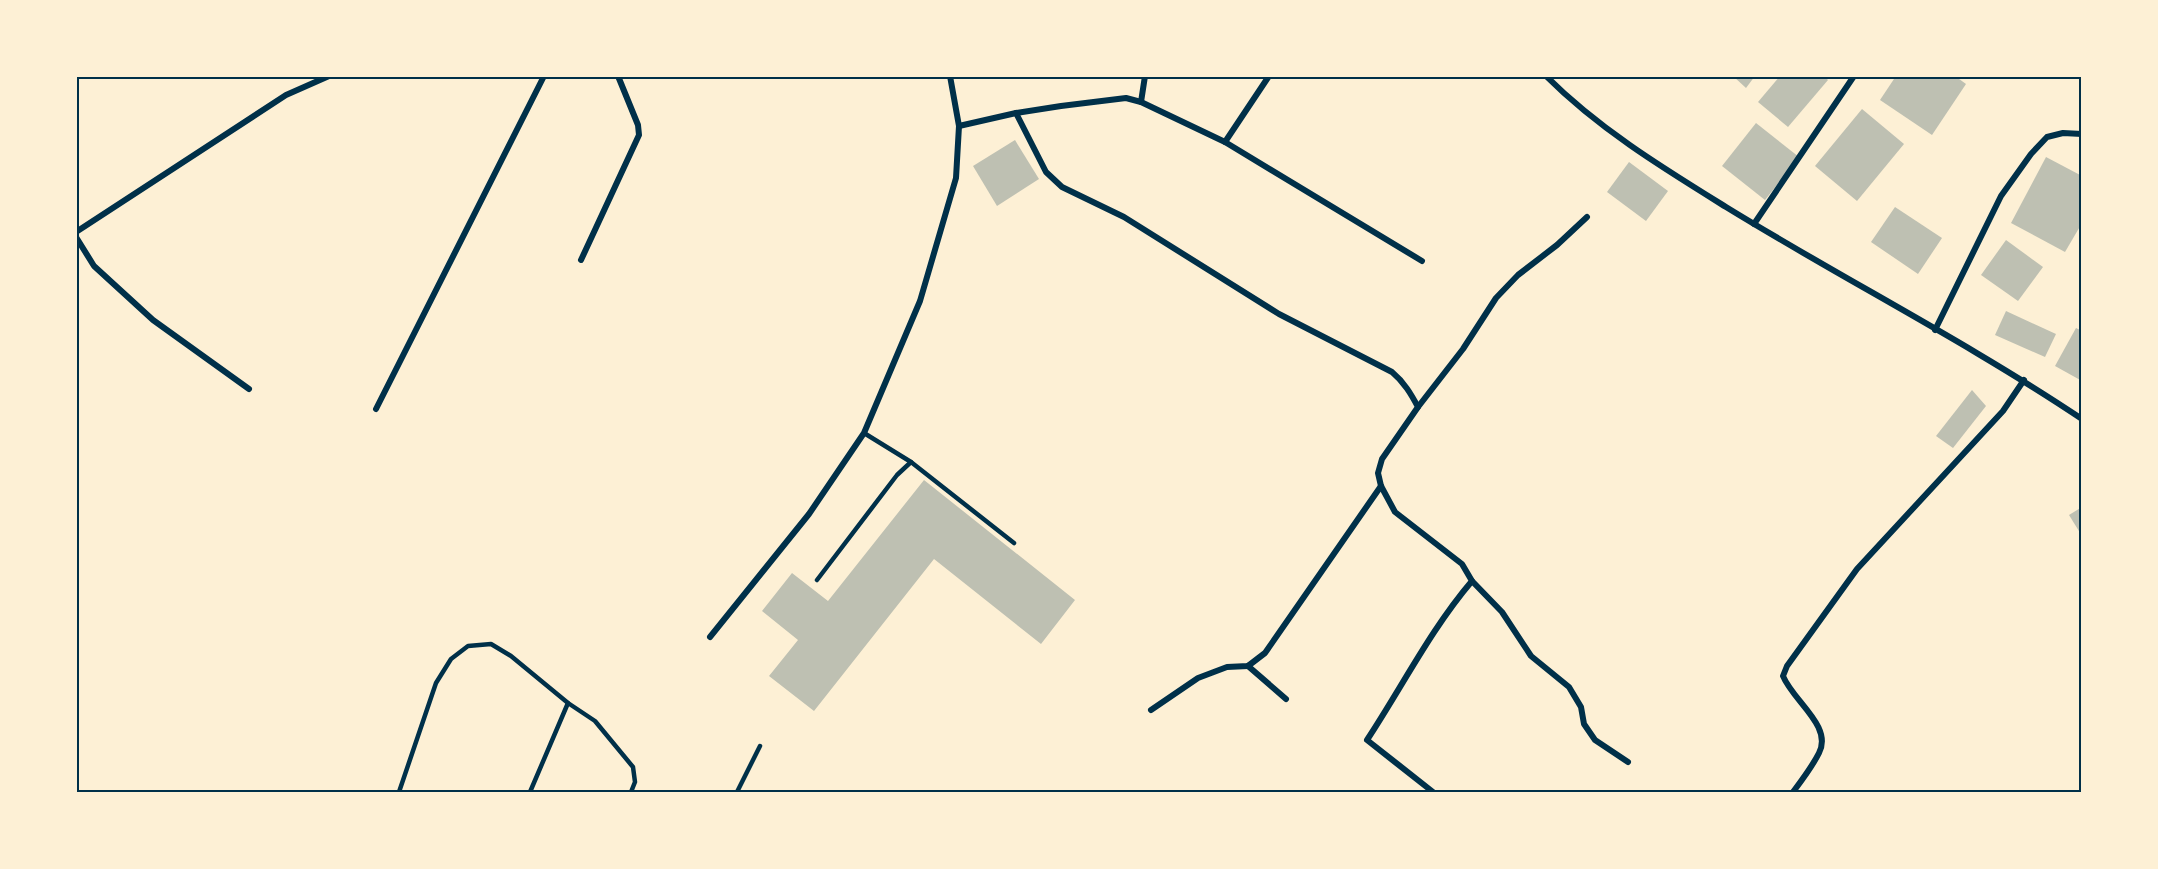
<svg xmlns="http://www.w3.org/2000/svg" width="2158" height="869" viewBox="0 0 2158 869" font-family="Overpass,sans-serif">
  <style>
    .building { fill: #bec0b2 }
    .lines { fill: none; stroke-linecap: round; stroke-linejoin: round }
    .service { stroke: #003049; stroke-width: 4.5 }
    .minor { stroke: #003049; stroke-width: 6 }
    .neatline { fill: none; stroke: #003049; stroke-width: 2 }
  </style>
  <rect width="100%" height="100%" fill="#fdf0d5"/>
  <g class="building">
    <path d="M 1733,76 L 1755,76 L 1746,88 Z"/>
    <path d="M 1780,76 L 1824,76 L 1828,80 L 1788,127 L 1758,102 Z"/>
    <path d="M 1896,76 L 1955,76 L 1966,84 L 1932,135 L 1880,100 Z"/>
    <path d="M 1862,109 L 1904,144 L 1857,201 L 1815,166 Z"/>
    <path d="M 1756,123 L 1799,157 L 1765,200 L 1722,166 Z"/>
    <path d="M 1015,140 L 1039,179 L 997,206 L 973,166 Z"/>
    <path d="M 2046,157 L 2082,176 L 2082,223 L 2065,252 L 2011,223 Z"/>
    <path d="M 1629,162 L 1668,191 L 1646,221 L 1607,192 Z"/>
    <path d="M 1895,207 L 1942,238 L 1918,274 L 1871,242 Z"/>
    <path d="M 2006,240 L 2043,267 L 2018,301 L 1981,275 Z"/>
    <path d="M 2006,311 L 2056,334 L 2045,357 L 1995,335 Z"/>
    <path d="M 2076,328 L 2082,331 L 2082,381 L 2055,366 Z"/>
    <path d="M 1972,390 L 1986,406 L 1953,448 L 1936,436 Z"/>
    <path d="M 924,480 L 1075,600 L 1041,644 L 934,559 L 814,711 L 769,676 L 798,640 L 762,611 L 792,573 L 828,601 Z"/>
    <path d="M 2082,507 L 2082,536 L 2069,515 Z"/>
  </g>
  <g class="lines">
    <g class="service">
      <path d="M 864,433 L 911,462"/>
      <path d="M 817,580 L 897,475 L 911,462 L 1014,543"/>
      <path d="M 399,792 L 436,683 L 451,659 L 468,646 L 491,644 L 511,656 L 568,703 L 595,721 L 633,767 L 635,782 L 631,792"/>
      <path d="M 530,792 L 568,703"/>
      <path d="M 737,792 L 760,746"/>
    </g>
    <g class="minor">
      <path d="M 1546,76 C 1599,129 1663,168 1726,207 C 1843,279 1967,342 2082,419"/>
      <path d="M 1141,102 L 1145,76"/>
      <path d="M 1016,113 L 1046,172 L 1062,187 L 1124,217 L 1279,314 L 1392,372 C 1404,382 1411,394 1418,407 L 1382,459 L 1378,473 L 1381,486 L 1395,512 L 1462,564 L 1472,581 C 1431,629 1402,687 1367,740 L 1433,792"/>
      <path d="M 959,126 L 1016,113 L 1061,106 L 1126,98 L 1141,102 L 1225,142 L 1422,261"/>
      <path d="M 1225,142 L 1269,76"/>
      <path d="M 1754,224 L 1854,76"/>
      <path d="M 76,232 L 286,95 L 329,76"/>
      <path d="M 76,237 L 94,266 L 153,320 L 249,389"/>
      <path d="M 581,260 L 639,135 L 638,125 L 618,76"/>
      <path d="M 1935,330 L 2001,196 L 2031,154 L 2047,137 L 2063,133 L 2082,134"/>
      <path d="M 1418,407 L 1463,349 L 1496,298 L 1518,275 L 1557,245 L 1587,217"/>
      <path d="M 376,409 L 544,76"/>
      <path d="M 1472,581 L 1502,612 L 1531,656 L 1569,687 L 1581,707 L 1584,724 L 1595,740 L 1628,762"/>
      <path d="M 710,637 L 809,514 L 864,433 L 920,301 L 956,178 L 959,126 L 950,76"/>
      <path d="M 1248,666 L 1286,699"/>
      <path d="M 1151,710 L 1198,678 L 1227,667 L 1248,666 L 1265,653 L 1381,486"/>
      <path d="M 1793,792 C 1802,780 1812,767 1819,753 C 1833,726 1793,701 1783,676 L 1787,666 L 1857,569 L 2003,411 L 2024,380"/>
    </g>
  </g>
  <rect width="2158" height="869" fill="none" stroke="#fdf0d5" stroke-width="156"/>
  <rect x="78" y="78" width="2002" height="713" class="neatline"/>
</svg>
